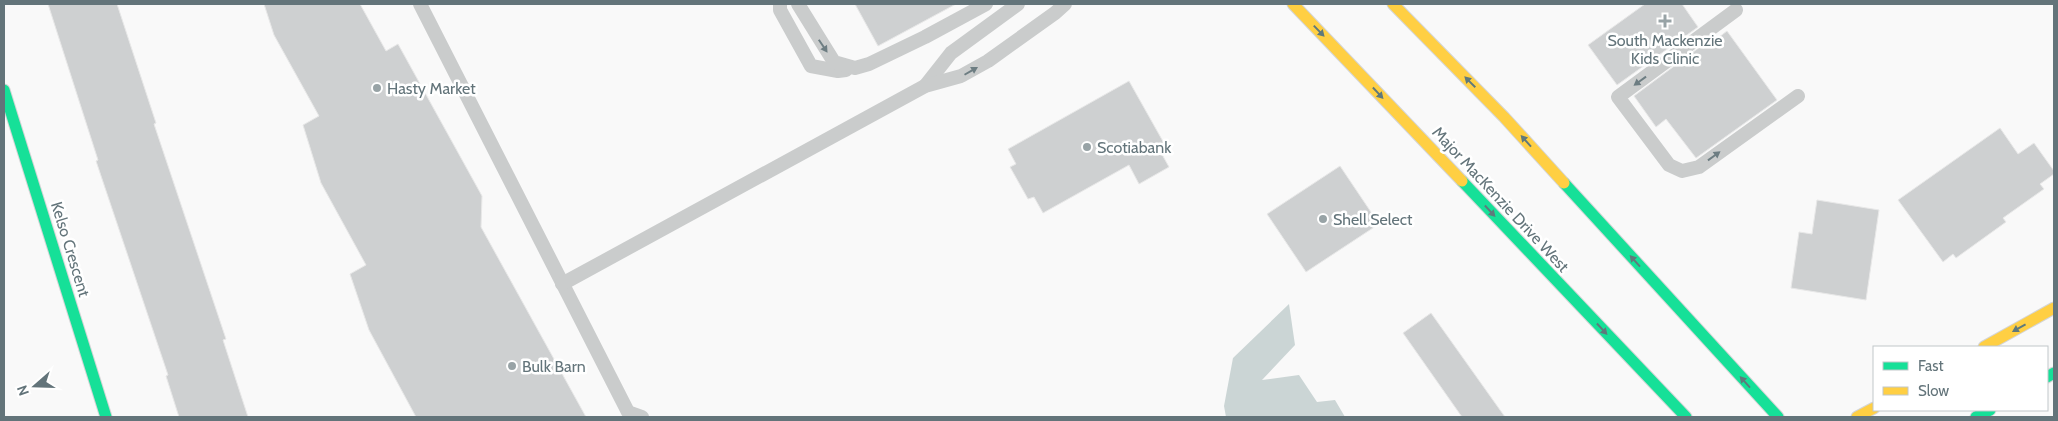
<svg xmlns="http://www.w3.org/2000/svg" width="2058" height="421" viewBox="0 0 2058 421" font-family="Cabin,sans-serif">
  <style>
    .water { fill: #cbd5d5 }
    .building { fill: #ced0d1; stroke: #e8e8e8 }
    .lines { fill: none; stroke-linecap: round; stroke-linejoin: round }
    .fast-casing { stroke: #d4d5d6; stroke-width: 13 }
    .slow-casing { stroke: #d4d5d6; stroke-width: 13 }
    .lane { stroke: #cacccc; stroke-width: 14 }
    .fast { stroke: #16e098; stroke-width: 11 }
    .slow { stroke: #ffcf43; stroke-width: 11 }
    .oneway { fill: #5f797c }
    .oneway2 { fill: #6d7d82 }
    .poi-dot { fill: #98a3a6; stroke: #fff; stroke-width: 2 }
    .labels { text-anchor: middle; stroke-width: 5; stroke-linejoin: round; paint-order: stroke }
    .poi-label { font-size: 16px; fill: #63747a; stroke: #fff; text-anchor: start }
    .street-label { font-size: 16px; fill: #63747a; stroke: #fff }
  </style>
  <rect width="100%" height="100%" fill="#f9f9f9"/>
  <path class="water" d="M 1289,304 L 1295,345 L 1262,380 L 1299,375 L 1317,402 L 1335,400 L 1345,417 L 1226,417 L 1224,406 L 1233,358 Z"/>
  <g class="building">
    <path d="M 48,4 L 117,4 L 156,123 L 154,124 L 226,339 L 223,340 L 248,417 L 179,417 L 166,376 L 168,375 L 96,161 L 98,160 Z"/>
    <path d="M 264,4 L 360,4 L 386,51 L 398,44 L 482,196 L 481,227 L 586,417 L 416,417 L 369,330 L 350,274 L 366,265 L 321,183 L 303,125 L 319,116 L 274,35 Z"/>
    <path d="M 855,4 L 956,4 L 878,46 Z"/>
    <path d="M 1645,4 L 1682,4 L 1698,27 L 1617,85 L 1588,45 Z"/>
    <path d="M 1727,31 L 1777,100 L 1696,158 L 1666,119 L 1656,127 L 1634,96 L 1708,41 L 1710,44 Z"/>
    <path d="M 1129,81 L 1165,145 L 1159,149 L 1169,167 L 1139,184 L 1129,165 L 1043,213 L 1034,197 L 1028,199 L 1010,167 L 1016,164 L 1008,149 Z"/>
    <path d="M 2000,128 L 2018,154 L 2034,143 L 2054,171 L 2054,174 L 2040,184 L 2044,189 L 2003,218 L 2006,222 L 1956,258 L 1953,254 L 1943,262 L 1898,200 Z"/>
    <path d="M 1340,166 L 1379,224 L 1306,272 L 1267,214 Z"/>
    <path d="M 1817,200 L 1879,210 L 1866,300 L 1791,288 L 1799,232 L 1812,234 Z"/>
    <path d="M 1431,313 L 1505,417 L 1462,417 L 1403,333 Z"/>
  </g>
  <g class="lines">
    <g class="fast-casing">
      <g id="fast">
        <path d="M 4,90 L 106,417"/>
        <path d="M 1462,181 L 1686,417"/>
        <path d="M 1564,183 L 1778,417"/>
        <path d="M 2047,377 L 2054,373"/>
        <path d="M 1976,417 L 1990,410"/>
      </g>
    </g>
    <g class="slow-casing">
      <g id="slow">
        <path d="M 1293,4 L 1462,181"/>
        <path d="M 1393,4 L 1504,117 L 1564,183"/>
        <path d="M 1984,347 L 2054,308"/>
        <path d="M 1857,417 L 1874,408"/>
      </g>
    </g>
    <g class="lane">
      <path d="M 420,4 L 628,412 L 642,417"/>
      <path d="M 780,4 L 780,10 L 811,66 L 838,71 L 846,70"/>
      <path d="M 798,4 L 834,62 L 855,68 L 869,64 L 925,37 L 986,4"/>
      <path d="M 1736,10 L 1618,97 L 1669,165 L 1682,171 L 1699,167 L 1798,96"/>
      <path d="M 925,86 L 951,53 L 1018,4"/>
      <path d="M 562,284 L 925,86 L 961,76 L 988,61 L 1055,13 L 1065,4"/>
    </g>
    <use href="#fast" class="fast"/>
    <use href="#slow" class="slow"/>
  </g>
  <defs><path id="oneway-solid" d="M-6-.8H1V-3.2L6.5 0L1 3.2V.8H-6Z" transform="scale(1.25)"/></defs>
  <g class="oneway">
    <use href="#oneway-solid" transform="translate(1319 31) rotate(46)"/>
    <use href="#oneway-solid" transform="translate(1470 82) rotate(-135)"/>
    <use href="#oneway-solid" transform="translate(1378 93) rotate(47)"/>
    <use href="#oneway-solid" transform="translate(1526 141) rotate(-132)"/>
    <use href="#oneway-solid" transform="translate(1490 211) rotate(47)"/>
    <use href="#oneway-solid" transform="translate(1635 261) rotate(-132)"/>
    <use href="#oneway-solid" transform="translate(2019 328) rotate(151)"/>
    <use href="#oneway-solid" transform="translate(1602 329) rotate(47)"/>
    <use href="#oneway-solid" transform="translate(1745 382) rotate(-132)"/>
  </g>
  <g class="oneway2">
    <use href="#oneway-solid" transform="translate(823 46) rotate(56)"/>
    <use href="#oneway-solid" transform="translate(971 71) rotate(-30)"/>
    <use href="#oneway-solid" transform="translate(1640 81) rotate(144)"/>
    <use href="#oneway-solid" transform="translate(1714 156) rotate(-36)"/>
  </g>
  <g class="poi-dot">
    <path d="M1662.5 13.5h5v5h5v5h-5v5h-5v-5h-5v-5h5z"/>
    <circle cx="377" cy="88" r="5"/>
    <circle cx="1087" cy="147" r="5"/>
    <circle cx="1323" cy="219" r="5"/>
    <circle cx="512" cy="366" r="5"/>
  </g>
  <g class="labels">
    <g class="poi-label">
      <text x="1665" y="46" text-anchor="middle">South Mackenzie<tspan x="1665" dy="18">Kids Clinic</tspan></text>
      <text x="387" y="94">Hasty Market</text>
      <text x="1097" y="153">Scotiabank</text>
      <text x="1333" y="225">Shell Select</text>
      <text x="522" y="372">Bulk Barn</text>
    </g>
    <g class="street-label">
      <text transform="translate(1501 199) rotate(47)" y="6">Major MacKenzie Drive West</text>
      <text transform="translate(71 249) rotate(73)" y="6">Kelso Crescent</text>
    </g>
  </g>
  <rect width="2058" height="421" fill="none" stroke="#63747a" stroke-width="10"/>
  <rect x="1873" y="346" width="175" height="65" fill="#ffffff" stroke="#c1c7ca"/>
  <rect x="1883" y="362" width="25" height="8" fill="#16e098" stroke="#c1c7ca"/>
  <text x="1918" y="371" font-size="15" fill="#63747a">Fast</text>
  <rect x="1883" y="387" width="25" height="8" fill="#ffcf43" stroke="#c1c7ca"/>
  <text x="1918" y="396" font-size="15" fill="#63747a">Slow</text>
  <g transform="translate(35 386) rotate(250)" stroke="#ffffff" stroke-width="4" paint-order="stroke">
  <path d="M0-4L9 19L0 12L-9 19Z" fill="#63747a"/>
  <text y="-8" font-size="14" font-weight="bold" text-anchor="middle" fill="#63747a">N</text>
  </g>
</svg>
